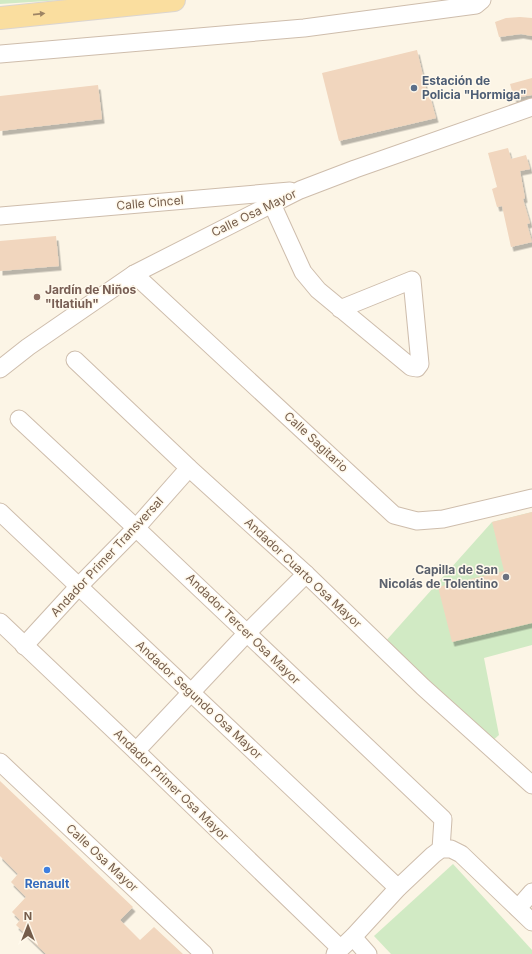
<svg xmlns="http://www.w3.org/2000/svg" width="532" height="954" viewBox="0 0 532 954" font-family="Inter,sans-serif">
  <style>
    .green { fill: #d1eac4 }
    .building { fill: #f1d6be; filter: url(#shadow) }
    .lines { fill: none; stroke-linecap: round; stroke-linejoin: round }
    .minor-casing { stroke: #cebdac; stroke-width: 19 }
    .primary-casing { stroke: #dbd5d0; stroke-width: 24 }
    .minor { stroke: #fff; stroke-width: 17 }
    .primary { stroke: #fade9f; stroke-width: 22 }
    .oneway { fill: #9d8464 }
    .service-dot { fill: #5c6f8a; stroke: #fff9ec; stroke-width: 1.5 }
    .education-dot { fill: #8d6e63; stroke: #fff9ec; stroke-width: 1.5 }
    .worship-dot { fill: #6b7280; stroke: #fff9ec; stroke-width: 1.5 }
    .shop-dot { fill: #3f7fe0; stroke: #fff9ec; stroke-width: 1.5 }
    .labels { text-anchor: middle; stroke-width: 3; stroke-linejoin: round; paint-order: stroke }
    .service-label { font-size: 12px; font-weight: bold; fill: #4e5e75; stroke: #fff9ec; text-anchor: start }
    .street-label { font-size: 12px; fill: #755d4b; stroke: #fff9ec }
    .education-label { font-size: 12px; font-weight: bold; fill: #785e54; stroke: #fff9ec; text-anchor: start }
    .worship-label { font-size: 12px; font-weight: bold; fill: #5b616d; stroke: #fff9ec; text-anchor: end }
    .shop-label { font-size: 12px; font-weight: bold; fill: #366cbe; stroke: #fff9ec }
  </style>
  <defs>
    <filter id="shadow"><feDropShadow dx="2.5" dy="4.5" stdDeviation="0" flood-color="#0004"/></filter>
  </defs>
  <rect width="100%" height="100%" fill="#fcf5e6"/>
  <g class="green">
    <path d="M 0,0 L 62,0 L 0,4 Z"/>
    <path d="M 532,512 L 532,645 L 484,658 L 499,735 L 490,743 L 384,643 L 492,522 Z"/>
    <path d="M 453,864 L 532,950 L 532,954 L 391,954 L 374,936 Z"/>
  </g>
  <g class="building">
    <path d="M 520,17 L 532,18 L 532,36 L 521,34 L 499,37 L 495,22 L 506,18 Z"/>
    <path d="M 417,50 L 428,97 L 430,96 L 436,118 L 339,141 L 322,73 Z"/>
    <path d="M 532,78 L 532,95 L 514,98 L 510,84 Z"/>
    <path d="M 98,85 L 102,119 L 0,131 L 0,96 Z"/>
    <path d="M 508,148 L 511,159 L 526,155 L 530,169 L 520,171 L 525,198 L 523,199 L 530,223 L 527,224 L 532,242 L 511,247 L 502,206 L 497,207 L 492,189 L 497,187 L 488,153 Z"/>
    <path d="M 56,236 L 59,266 L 0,271 L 0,241 Z"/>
    <path d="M 532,512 L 532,623 L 452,642 L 438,587 L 504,571 L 492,522 Z"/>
    <path d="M 0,781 L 133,907 L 120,920 L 140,940 L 154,927 L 183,954 L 46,954 L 16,925 L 20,920 L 12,912 L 26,897 L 11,882 L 18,874 L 0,856 Z"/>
  </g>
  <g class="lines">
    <g class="minor-casing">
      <g id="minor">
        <path d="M 0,54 L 304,28 L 476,5 L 482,0"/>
        <path d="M 272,204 L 303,272 L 318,290 L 411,367 L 417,368 L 420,364 L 412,280 L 340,309"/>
        <path d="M 0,216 L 290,191"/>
        <path d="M 134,274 L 394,515 L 417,521 L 443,519 L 532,498"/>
        <path d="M 75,360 L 189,468 L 306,574 L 423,687 L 532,785"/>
        <path d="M 0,369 L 28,347 L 134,274 L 272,204 L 300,190 L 355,169 L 532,107"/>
        <path d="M 19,419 L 136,528 L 443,819 L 441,849"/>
        <path d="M 0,512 L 398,888"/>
        <path d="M 0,622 L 136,751 L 340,948"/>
        <path d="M 24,646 L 79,586 L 136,528 L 189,468"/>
        <path d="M 136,751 L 247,633 L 306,574"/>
        <path d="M 0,762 L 204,954"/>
        <path d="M 518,908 L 532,892"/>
        <path d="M 353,937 L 368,954"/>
        <path d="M 335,954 L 353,937 L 398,888 L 433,855 L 441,849 L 451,849 L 461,854 L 532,922"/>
      </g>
    </g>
    <g class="primary-casing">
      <path id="primary" d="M 0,18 L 174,0"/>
    </g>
    <use href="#minor" class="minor"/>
    <use href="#primary" class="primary"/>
  </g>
  <defs><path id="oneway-solid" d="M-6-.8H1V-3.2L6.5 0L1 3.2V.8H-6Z"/></defs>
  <use class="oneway" href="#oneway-solid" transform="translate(39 14) rotate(-6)"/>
  <circle class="service-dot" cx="414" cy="88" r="4"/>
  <circle class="education-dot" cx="37" cy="297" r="4"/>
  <circle class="worship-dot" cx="506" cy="577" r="4"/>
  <circle class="shop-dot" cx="47" cy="870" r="4"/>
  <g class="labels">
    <g class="service-label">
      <text x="422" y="85">Estación de<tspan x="422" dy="14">Policia "Hormiga"</tspan></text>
    </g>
    <g class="street-label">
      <text transform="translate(150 203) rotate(-5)" y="4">Calle Cincel</text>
      <text transform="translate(254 213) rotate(-26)" y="4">Calle Osa Mayor</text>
      <text transform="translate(316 442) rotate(43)" y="4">Calle Sagitario</text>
      <text transform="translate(107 557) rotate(-47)" y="4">Andador Primer Transversal</text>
      <text transform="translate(303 573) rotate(43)" y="4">Andador Cuarto Osa Mayor</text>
      <text transform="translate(243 629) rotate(44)" y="4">Andador Tercer Osa Mayor</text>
      <text transform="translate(199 700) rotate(43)" y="4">Andador Segundo Osa Mayor</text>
      <text transform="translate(171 785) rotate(44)" y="4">Andador Primer Osa Mayor</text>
      <text transform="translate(102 858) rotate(43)" y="4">Calle Osa Mayor</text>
    </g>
    <g class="education-label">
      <text x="45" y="294">Jardín de Niños<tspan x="45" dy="14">"Itlatiuh"</tspan></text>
    </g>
    <g class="worship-label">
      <text x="498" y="574">Capilla de San<tspan x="498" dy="14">Nicolás de Tolentino</tspan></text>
    </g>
    <g class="shop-label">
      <text x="47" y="888">Renault</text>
    </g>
  </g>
  <g transform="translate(28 926)" stroke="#fff9ec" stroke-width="3" paint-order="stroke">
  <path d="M0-3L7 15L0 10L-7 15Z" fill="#755d4b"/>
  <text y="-6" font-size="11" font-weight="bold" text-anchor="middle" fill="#755d4b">N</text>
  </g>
</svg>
